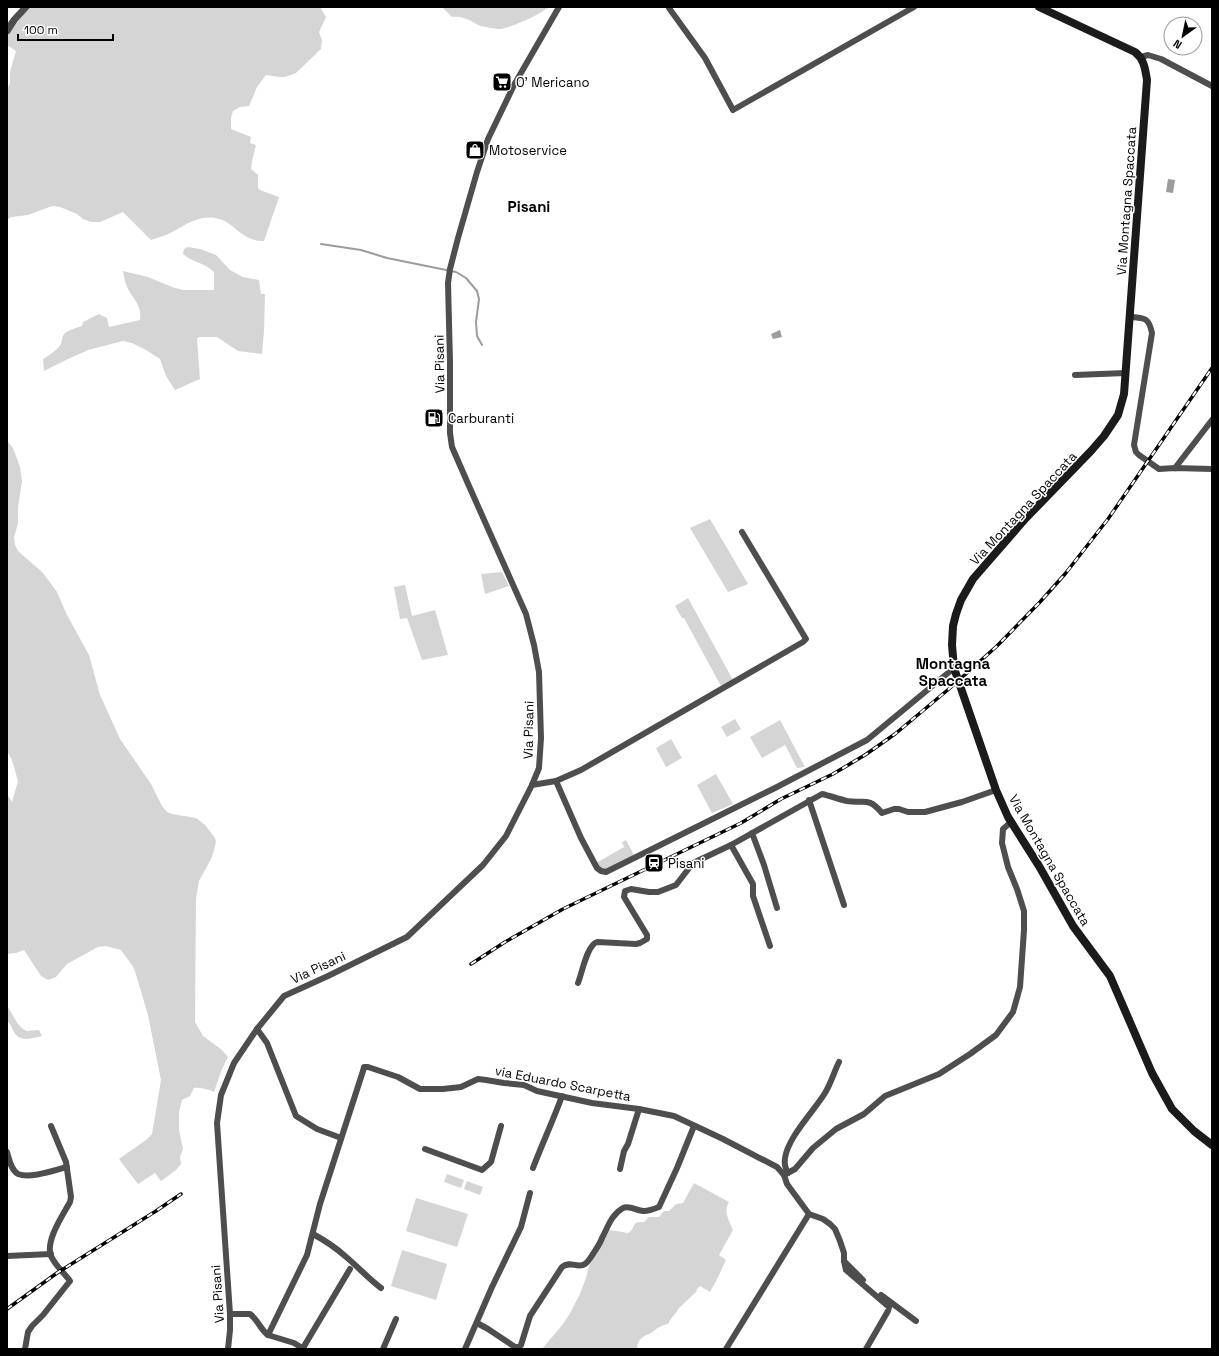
<svg xmlns="http://www.w3.org/2000/svg" width="1219" height="1356" viewBox="0 0 1219 1356" font-family="'Space Grotesk',sans-serif">
  <style>
    .green { fill: #d5d5d5 }
    .water { fill: #9c9c9c }
    .lines { fill: none; stroke-linecap: round; stroke-linejoin: round }
    .stream { stroke: #9c9c9c; stroke-width: 2 }
    .minor { stroke: #4e4e4e; stroke-width: 6 }
    .tertiary { stroke: #4e4e4e; stroke-width: 7 }
    .secondary { stroke: #1b1b1b; stroke-width: 8 }
    .rail-casing { stroke: #000; stroke-width: 3.5 }
    .rail { stroke: #fff; stroke-width: 2; stroke-dasharray: 6; stroke-linecap: butt }
    .labels { text-anchor: middle; stroke-width: 3; stroke-linejoin: round; paint-order: stroke }
    .poi-label { font-size: 13px; fill: #000; stroke: #fff; text-anchor: start }
    .street-label { font-size: 13px; fill: #000; stroke: #fff }
    .quarter-label { font-size: 15px; font-weight: bold; fill: #000; stroke: #fff }
  </style>
  <rect width="100%" height="100%" fill="#fff"/>
  <g class="green">
    <path d="M 31,7 L 320,7 L 326,17 L 319,32 L 322,40 L 321,49 L 296,73 L 285,77 L 279,77 L 266,75 L 257,87 L 249,106 L 240,107 L 233,111 L 231,118 L 231,129 L 251,137 L 250,143 L 256,145 L 252,161 L 251,169 L 258,175 L 258,188 L 260,190 L 279,197 L 264,241 C 241,242 235,221 215,218 C 196,215 182,228 166,235 C 161,237 156,238 151,240 L 123,212 L 100,222 L 91,222 L 83,219 L 77,214 L 60,207 L 52,206 L 28,215 L 11,217 L 7,220 L 7,90 L 10,83 L 10,72 L 16,51 L 7,45 C 7,28 20,18 31,7 Z"/>
    <path d="M 442,7 L 549,7 C 541,14 511,28 500,29 C 495,29 487,27 481,26 C 472,22 463,15 452,17 Z"/>
    <path d="M 188,247 L 200,249 L 216,255 L 230,270 L 243,277 L 259,280 L 261,294 L 265,294 L 264,331 L 262,354 L 238,351 L 217,337 L 199,337 L 197,339 L 200,379 L 175,390 L 166,376 L 160,359 L 146,350 L 132,343 L 123,341 L 88,350 L 66,360 L 44,371 L 43,359 C 50,355 57,350 61,344 C 62,340 62,337 64,334 C 68,330 77,328 82,326 L 83,322 L 99,314 L 107,318 L 109,327 L 140,320 C 142,304 133,300 127,287 C 125,282 124,277 123,271 L 148,277 L 172,287 L 183,290 L 214,290 L 214,272 C 204,262 193,263 183,254 L 184,249 Z"/>
    <path d="M 7,441 L 13,448 L 20,467 L 22,481 L 18,508 L 18,524 L 14,537 L 15,545 L 18,551 L 43,573 L 57,592 L 67,615 L 89,655 L 100,695 L 120,739 L 151,784 L 162,806 L 167,812 L 172,814 L 196,818 L 205,825 L 215,838 L 216,842 L 212,857 L 199,881 L 196,899 L 195,1022 L 203,1036 L 222,1050 L 228,1057 L 222,1069 L 214,1092 C 211,1090 199,1087 194,1088 L 190,1096 L 182,1100 L 179,1112 L 179,1130 L 183,1149 L 180,1157 L 181,1164 L 176,1170 L 161,1181 L 155,1173 L 138,1184 L 119,1159 L 146,1140 L 152,1134 L 161,1080 L 148,1015 L 134,968 L 121,950 L 106,946 L 98,947 L 67,964 L 56,977 L 48,980 L 41,976 L 24,950 L 16,953 L 7,954 L 7,794 L 12,802 L 18,781 L 12,760 L 7,751 Z"/>
    <path d="M 710,519 L 748,584 L 728,592 L 690,528 Z"/>
    <path d="M 502,572 L 509,586 L 485,594 L 481,574 Z"/>
    <path d="M 405,585 L 412,616 L 435,610 L 448,655 L 422,660 L 407,618 L 400,619 L 394,587 Z"/>
    <path d="M 688,598 L 733,680 L 723,686 L 721,686 L 684,618 L 682,618 L 675,606 Z"/>
    <path d="M 735,719 L 741,729 L 727,737 L 721,727 Z"/>
    <path d="M 780,720 L 805,767 L 797,768 L 785,745 L 762,758 L 750,737 Z"/>
    <path d="M 671,739 L 682,758 L 666,767 L 656,748 Z"/>
    <path d="M 716,774 L 733,804 L 712,813 L 697,785 Z"/>
    <path d="M 626,840 L 634,855 L 606,870 L 603,870 L 596,863 L 624,847 L 622,842 Z"/>
    <path d="M 7,1006 C 14,1015 16,1026 27,1031 L 39,1030 L 42,1036 C 33,1038 20,1043 14,1032 C 12,1028 11,1024 7,1021 Z"/>
    <path d="M 447,1174 L 464,1180 L 461,1188 L 444,1182 Z"/>
    <path d="M 467,1181 L 483,1187 L 480,1195 L 464,1189 Z"/>
    <path d="M 694,1183 L 729,1202 C 723,1212 729,1220 733,1230 L 719,1255 L 726,1260 C 721,1271 716,1281 710,1292 L 700,1286 L 696,1290 L 697,1291 L 678,1309 L 678,1310 L 670,1320 L 669,1323 C 666,1325 663,1325 660,1327 C 656,1328 655,1331 651,1333 C 644,1336 637,1339 637,1349 L 542,1349 L 563,1324 L 569,1315 L 579,1296 L 586,1278 L 589,1266 L 610,1230 L 628,1233 L 631,1231 C 636,1223 633,1222 644,1222 L 649,1217 L 659,1217 L 664,1211 L 669,1211 L 676,1204 L 683,1203 Z"/>
    <path d="M 416,1198 L 468,1214 L 457,1247 L 406,1231 Z"/>
    <path d="M 402,1250 L 447,1264 L 436,1300 L 391,1286 Z"/>
  </g>
  <g class="water">
    <path d="M 1168,179 L 1175,180 L 1173,193 L 1166,192 Z"/>
    <path d="M 780,330 L 782,337 L 773,339 L 771,334 Z"/>
  </g>
  <g class="lines">
    <path class="stream" d="M 321,244 L 361,250 L 387,258 L 456,272 L 466,278 L 477,291 L 479,299 L 476,322 L 477,336 L 482,345"/>
    <g class="minor">
      <path d="M 669,8 L 705,58 L 733,110 L 914,7"/>
      <path d="M 1141,57 L 1148,55 L 1161,59 L 1212,86"/>
      <path d="M 1131,317 C 1145,318 1149,318 1152,333 L 1134,445 L 1136,452 L 1139,455 L 1159,469 L 1175,468 L 1212,469"/>
      <path d="M 1075,375 L 1126,373"/>
      <path d="M 1175,468 L 1212,420"/>
      <path d="M 556,781 L 581,770 L 803,642 L 806,639 L 742,532"/>
      <path d="M 532,785 L 556,781 L 581,838 L 597,868 L 601,871 L 606,872 L 775,788 L 867,740 L 954,668"/>
      <path d="M 809,800 L 844,905"/>
      <path d="M 752,833 L 764,865 L 777,908"/>
      <path d="M 731,845 L 753,884 L 753,896 L 770,946"/>
      <path d="M 578,983 C 582,973 587,945 597,942 L 636,944 L 640,943 L 647,939 L 647,935 L 624,897 L 625,891 L 631,889 L 649,892 L 658,892 L 676,885 L 693,863 L 731,845 L 822,794 C 830,796 839,799 847,801 C 864,804 868,796 882,813 L 894,809 L 899,809 L 908,812 L 925,812 L 962,802 L 996,790"/>
      <path d="M 257,1029 L 267,1043 L 296,1116 L 317,1129 L 341,1138"/>
      <path d="M 425,1149 L 482,1170 L 491,1162 L 501,1126"/>
      <path d="M 7,1152 C 9,1159 11,1170 18,1174 C 30,1179 55,1170 67,1167"/>
      <path d="M 533,1168 C 542,1144 553,1121 562,1096"/>
      <path d="M 620,1169 L 624,1151 L 628,1144 L 639,1109"/>
      <path d="M 788,1173 C 785,1168 784,1164 785,1158 C 788,1137 814,1111 825,1093 C 831,1083 834,1072 839,1062"/>
      <path d="M 784,1175 L 795,1169 L 813,1148 L 836,1129 L 864,1114 L 885,1096 L 939,1074 L 970,1054 L 996,1035 L 1013,1012 L 1020,987 L 1024,930 L 1024,911 L 1017,889 L 1008,867 L 1002,843 L 1003,829 L 1011,822"/>
      <path d="M 313,1234 C 324,1240 335,1247 345,1256 C 357,1266 368,1278 381,1288"/>
      <path d="M 7,1256 L 51,1254"/>
      <path d="M 844,1261 L 863,1280"/>
      <path d="M 881,1295 L 916,1321"/>
      <path d="M 230,1314 L 250,1314 C 258,1320 260,1329 268,1335 L 307,1255 L 320,1204 L 363,1071 L 364,1067 L 368,1067 L 398,1077 L 420,1089 L 443,1089 L 461,1087 L 478,1079 L 486,1080 L 504,1083 L 524,1085 L 537,1091 L 592,1103 L 639,1109 L 674,1116 L 723,1139 L 777,1167 L 784,1175 L 787,1184 L 809,1214 L 823,1219 L 830,1224 L 835,1229 L 840,1241 L 844,1253 L 844,1261 L 846,1270 L 889,1307 L 888,1311 L 866,1349"/>
      <path d="M 477,1323 L 488,1329 L 515,1347 L 519,1347 L 521,1345 L 530,1316 L 562,1267 C 570,1260 578,1269 585,1264 C 588,1262 591,1257 593,1254 C 596,1249 600,1244 602,1238 C 608,1227 611,1215 623,1208 C 630,1205 637,1211 644,1211 C 649,1211 654,1209 659,1207 L 677,1168 L 694,1126"/>
      <path d="M 268,1335 L 294,1343 L 304,1349"/>
      <path d="M 303,1348 L 350,1269"/>
      <path d="M 25,1349 L 28,1332 L 32,1326 L 43,1315 L 70,1281 C 64,1273 55,1265 51,1256 C 45,1241 63,1215 70,1202 L 71,1197 L 66,1162 L 51,1126"/>
      <path d="M 228,1349 L 230,1330 L 230,1314 L 217,1123 L 221,1095 L 234,1063 L 257,1029 L 284,996 L 328,976 L 407,937 L 483,865 L 506,836 L 532,785 L 539,768 L 541,738 L 539,672 L 534,645 L 526,614 L 469,486 L 452,447 L 450,433 L 450,362 L 448,283 L 450,269 L 458,238 L 477,172 L 488,139 L 514,85 L 559,7"/>
      <path d="M 383,1349 L 396,1319"/>
      <path d="M 465,1349 L 492,1287 L 521,1227 L 530,1193"/>
      <path d="M 726,1349 L 809,1214"/>
    </g>
    <path class="tertiary" d="M 7,31 L 14,20 L 26,7"/>
    <path class="secondary" d="M 1039,7 L 1135,52 C 1144,59 1145,68 1147,80 L 1124,394 L 1118,415 L 1104,436 L 1091,451 L 1026,518 L 973,579 L 961,600 L 956,614 L 953,626 L 952,645 L 954,668 L 996,790 L 1008,817 L 1039,866 L 1073,926 L 1110,976 L 1152,1073 L 1172,1109 L 1194,1131 L 1212,1145"/>
    <g class="rail-casing">
      <g id="rail">
        <path d="M 471,964 L 505,942 L 563,909 L 741,823 L 781,799 L 833,774 L 865,755 L 895,734 L 950,688 L 997,646 L 1040,602 L 1065,574 L 1108,519 L 1212,368"/>
        <path d="M 7,1309 L 57,1273 L 156,1211 L 181,1194"/>
      </g>
    </g>
    <use href="#rail" class="rail"/>
  </g>
  <defs>
    <g id="supermarket-square" transform="scale(1)"><rect x="-9" y="-9" width="18" height="18" rx="4" fill="#000" stroke="#fff"/><path d="M-6-5.5h2.5l.6 2H6L4.5 2H-2.5L-4.4-4H-6ZM-1.5 3.2a1.3 1.3 0 1 0 .1 0ZM3 3.2a1.3 1.3 0 1 0 .1 0Z" fill="#fff"/></g>
    <g id="shop-square" transform="scale(1)"><rect x="-9" y="-9" width="18" height="18" rx="4" fill="#000" stroke="#fff"/><path d="M-5-2.5h2.3a2.7 3.5 0 0 1 5.4 0H5L5.5 6h-11ZM-1.5-2.5h3a1.5 2.3 0 0 0-3 0Z" fill="#fff"/></g>
    <g id="fuel-square" transform="scale(1)"><rect x="-9" y="-9" width="18" height="18" rx="4" fill="#000" stroke="#fff"/><path d="M-5.5-6h7V0h2V4h1.3V-2.5L3-4.5l.8-.8L6-3V5H2.5V1h-1V6h-7ZM-4.2-4.7v3.2H.2V-4.7Z" fill="#fff"/></g>
    <g id="station-square" transform="scale(1)"><rect x="-9" y="-9" width="18" height="18" rx="4" fill="#000" stroke="#fff"/><path d="M-3-6H3Q5-6 5-4V2Q5 4 3 4L4.5 6H3L1.5 4h-3L-3 6H-4.5L-3 4Q-5 4-5 2V-4Q-5-6-3-6ZM-3.5-4v3h7v-3ZM-3.5 1v1.5H-2V1ZM2 1v1.5H3.5V1Z" fill="#fff"/></g>
  </defs>
  <g fill-rule="evenodd">
    <use href="#supermarket-square" x="502" y="82"/>
    <use href="#shop-square" x="475" y="150"/>
    <use href="#fuel-square" x="434" y="418"/>
    <use href="#station-square" x="654" y="863"/>
  </g>
  <g class="labels">
    <g class="poi-label">
      <text x="516" y="87">O' Mericano</text>
      <text x="489" y="155">Motoservice</text>
      <text x="448" y="423">Carburanti</text>
      <text x="668" y="868">Pisani</text>
    </g>
    <g class="street-label">
      <text transform="translate(1126 201) rotate(-86)" y="5">Via Montagna Spaccata</text>
      <text transform="translate(439 364) rotate(-91)" y="5">Via Pisani</text>
      <text transform="translate(1023 508) rotate(-47)" y="5">Via Montagna Spaccata</text>
      <text transform="translate(528 730) rotate(-89)" y="5">Via Pisani</text>
      <text transform="translate(1050 860) rotate(60)" y="5">Via Montagna Spaccata</text>
      <text transform="translate(318 967) rotate(-25)" y="5">Via Pisani</text>
      <text transform="translate(563 1083) rotate(11)" y="5">via Eduardo Scarpetta</text>
      <text transform="translate(217 1294) rotate(-94)" y="5">Via Pisani</text>
    </g>
    <g class="quarter-label">
      <text x="529" y="212">Pisani</text>
      <text x="953" y="669">Montagna<tspan x="953" dy="17">Spaccata</tspan></text>
    </g>
  </g>
  <rect width="1219" height="1356" fill="none" stroke="#000000" stroke-width="16"/>
  <g transform="translate(1183 36) rotate(213)"><circle r="19" fill="#ffffff" stroke="#999999"/>
  <path d="M0-3L7 15L0 10L-7 15Z" fill="#000000"/>
  <text y="-6" font-size="11" font-weight="bold" text-anchor="middle" fill="#000000">N</text>
  </g>
  <path d="M18 34v6h95v-6" fill="none" stroke="#000000" stroke-width="2"/>
  <text x="24" y="34" font-size="12" fill="#000000" stroke="#ffffff" stroke-width="3" paint-order="stroke">100 m</text>
</svg>
